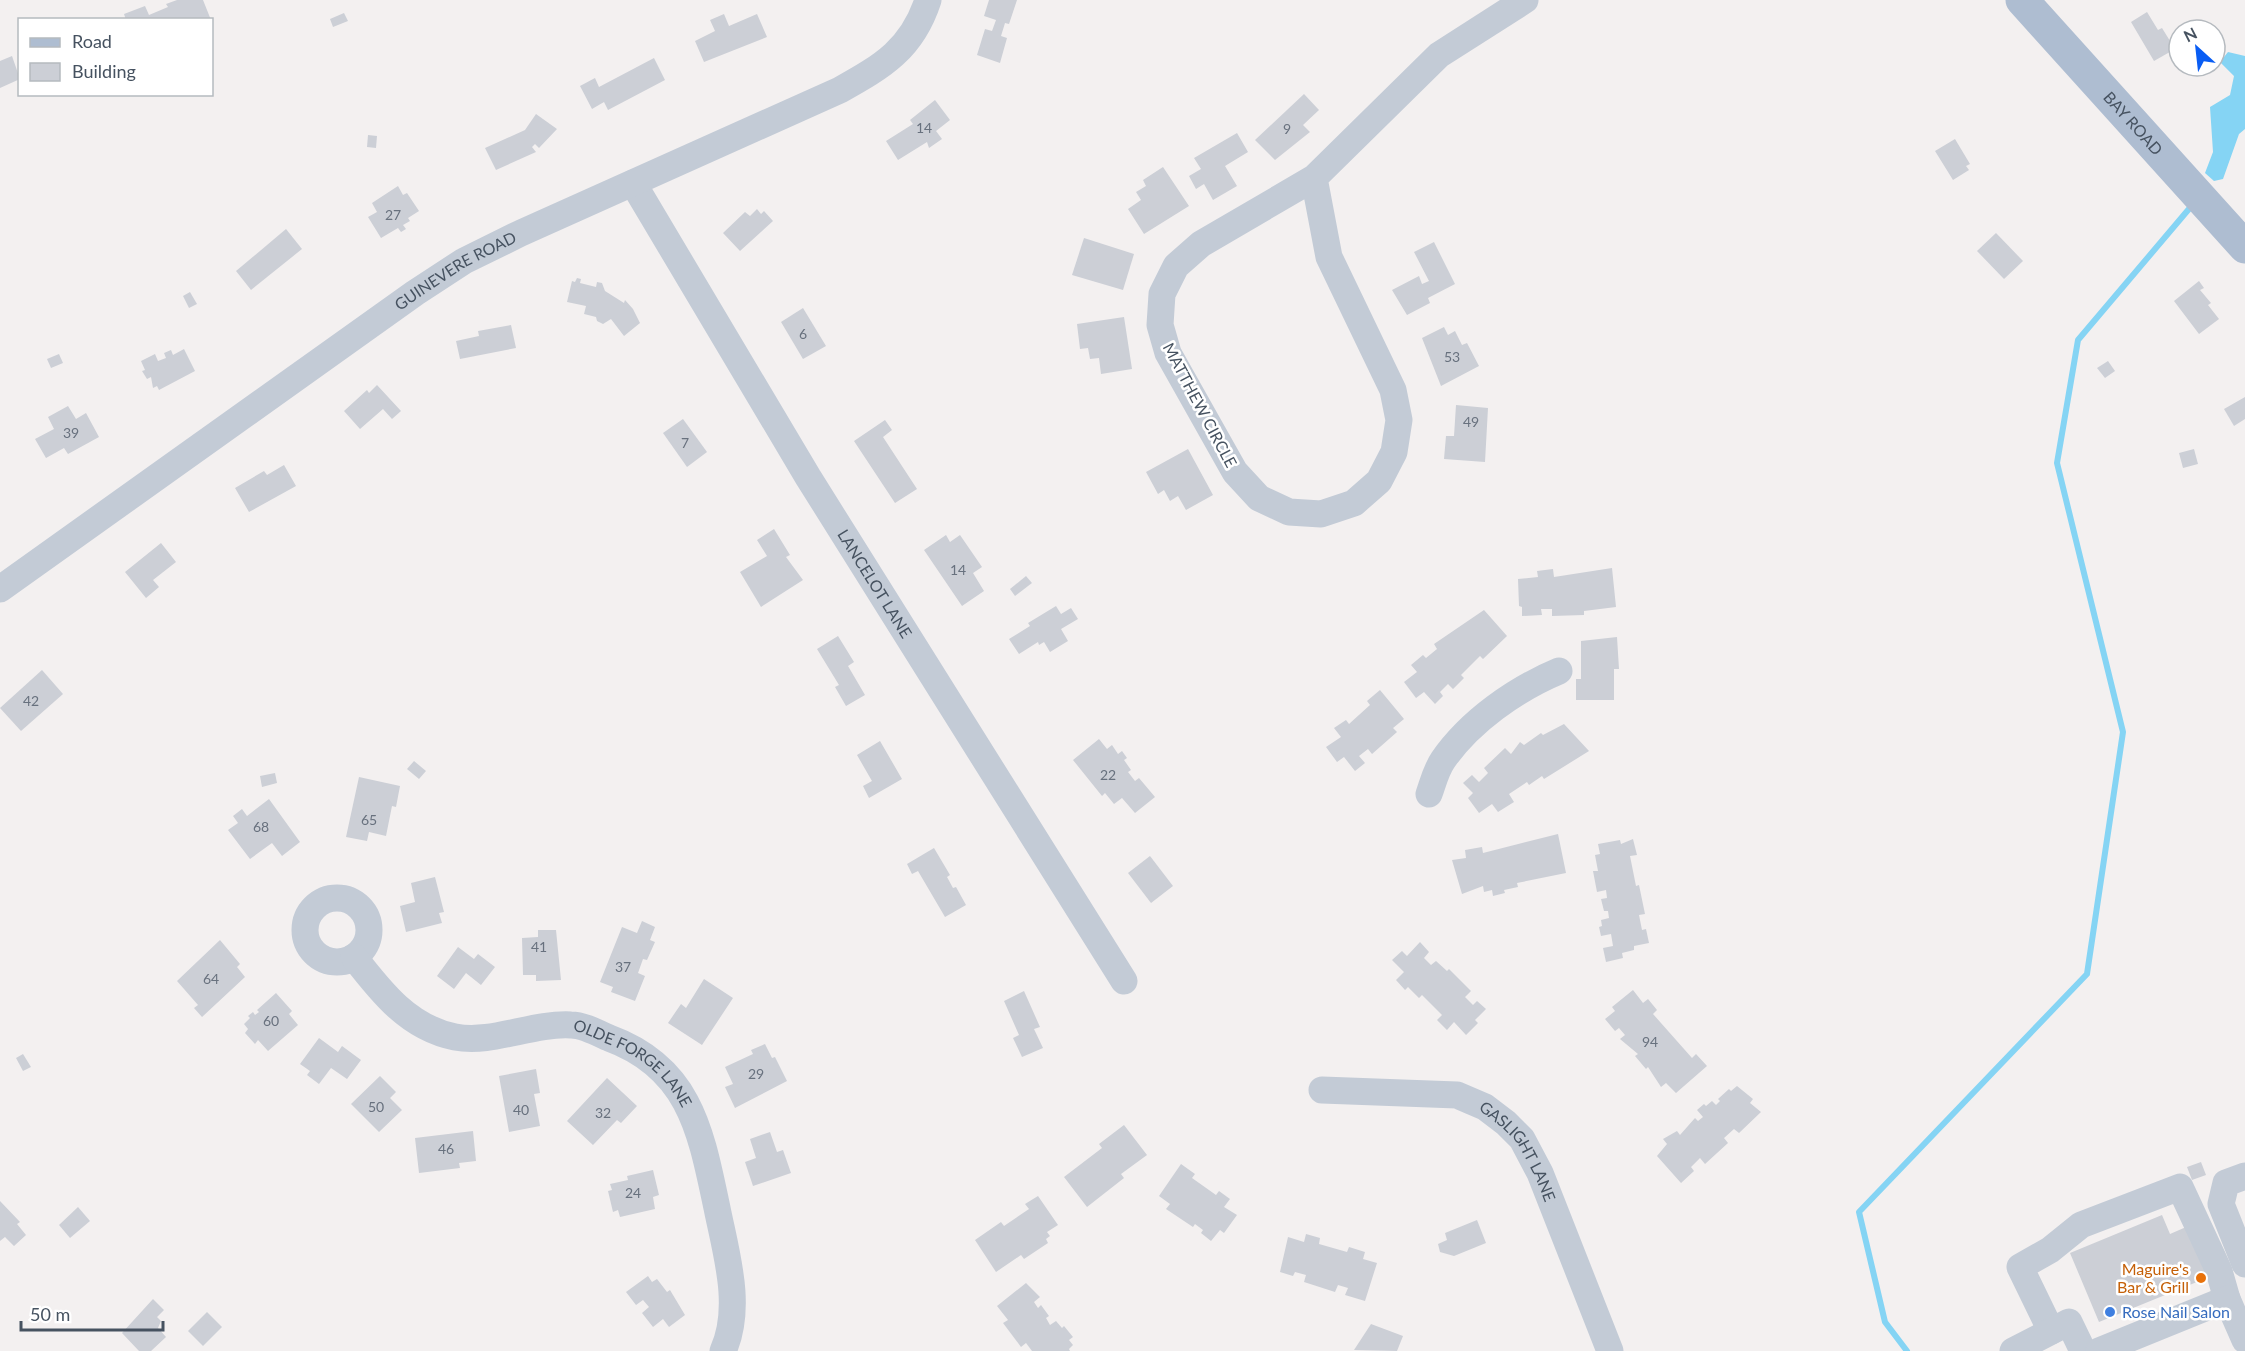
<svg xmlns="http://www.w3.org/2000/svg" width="2245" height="1351" viewBox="0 0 2245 1351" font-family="Lato,sans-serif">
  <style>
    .water { fill: #85d4f4 }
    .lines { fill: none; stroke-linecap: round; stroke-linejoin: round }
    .stream { stroke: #85d4f4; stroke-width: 6 }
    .building { fill: #cccfd6 }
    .minor { stroke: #c3cbd6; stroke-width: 27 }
    .major { stroke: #aebdd1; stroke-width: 33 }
    .food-dot { fill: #e8710a; stroke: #fff; stroke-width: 2 }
    .shop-dot { fill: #3f7fe0; stroke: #fff; stroke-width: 2 }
    .labels { text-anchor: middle; stroke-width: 5; stroke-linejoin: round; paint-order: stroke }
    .number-label { font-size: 14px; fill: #68717e }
    .street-label { font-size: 16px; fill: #465260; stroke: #fff }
    .food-label { font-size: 16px; fill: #c56008; stroke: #fff; text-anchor: end }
    .shop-label { font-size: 16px; fill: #366cbe; stroke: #fff; text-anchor: start }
  </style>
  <rect width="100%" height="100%" fill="#f3f0f0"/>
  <path class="water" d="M 2228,52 L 2245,56 L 2245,129 L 2239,134 L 2223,179 L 2214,181 L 2205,173 L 2213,152 L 2210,107 L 2230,95 L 2234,76 L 2220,62 Z"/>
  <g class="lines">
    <path class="stream" d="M 1907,1351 L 1885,1322 L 1859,1212 L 2087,974 L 2123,732 L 2057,463 L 2078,340 L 2194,203"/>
  </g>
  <g class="building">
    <path d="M 177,0 L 203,0 L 211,20 L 126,20 L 124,14 L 145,6 L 149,15 L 168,7 L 166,4 Z"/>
    <path d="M 989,0 L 1017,0 L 1009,24 L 1005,23 L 1001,36 L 1007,38 L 1000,63 L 977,55 L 985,29 L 992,31 L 996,20 L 984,16 Z"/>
    <path d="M 2147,12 L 2158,30 L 2162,28 L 2175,49 L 2154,61 L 2131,22 Z"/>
    <path d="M 344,13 L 348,21 L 333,27 L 330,19 Z"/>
    <path d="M 724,14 L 729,26 L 757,14 L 767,37 L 704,62 L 695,41 L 715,31 L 710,20 Z"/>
    <path d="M 12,56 L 20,79 L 0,88 L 0,61 Z"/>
    <path d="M 654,58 L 665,80 L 608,110 L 604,102 L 592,109 L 580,86 L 595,78 L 599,87 Z"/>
    <path d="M 1304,94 L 1319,110 L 1303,125 L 1310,132 L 1275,160 L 1255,140 Z"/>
    <path d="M 935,100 L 950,120 L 936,131 L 942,139 L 929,148 L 927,142 L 898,160 L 886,141 L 913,124 L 910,120 Z"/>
    <path d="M 536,114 L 557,129 L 539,148 L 535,144 L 532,147 L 536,152 L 496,170 L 485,148 L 525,130 Z"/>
    <path d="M 1237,133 L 1248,152 L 1225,166 L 1237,186 L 1213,200 L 1204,184 L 1196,189 L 1189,176 L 1201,169 L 1194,158 Z"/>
    <path d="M 368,135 L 377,136 L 376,148 L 367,147 Z"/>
    <path d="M 1955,139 L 1970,164 L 1966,166 L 1969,170 L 1953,180 L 1935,151 Z"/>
    <path d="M 1163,167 L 1189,206 L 1144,234 L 1128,209 L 1141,200 L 1136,192 L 1146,186 L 1143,180 Z"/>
    <path d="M 398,186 L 403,195 L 407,193 L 419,211 L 408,218 L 410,221 L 403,225 L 406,229 L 401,232 L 398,228 L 381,238 L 368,217 L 377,212 L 372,203 Z"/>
    <path d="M 757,209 L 761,214 L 764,211 L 773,221 L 740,251 L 723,233 L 745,212 L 750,216 Z"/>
    <path d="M 286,229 L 302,249 L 251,290 L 236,271 Z"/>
    <path d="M 1996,233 L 2023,261 L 2004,279 L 1977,251 Z"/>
    <path d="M 1084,238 L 1134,254 L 1123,290 L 1072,275 Z"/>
    <path d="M 1434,242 L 1455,284 L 1428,298 L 1430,303 L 1407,315 L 1392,290 L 1419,276 L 1422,284 L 1429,281 L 1414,252 Z"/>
    <path d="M 577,278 L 581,279 L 580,283 L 596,287 L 597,282 L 602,283 L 605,291 L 624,303 L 625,300 L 633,309 L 640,323 L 624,336 L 611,319 L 603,324 L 597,321 L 596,317 L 584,314 L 586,306 L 567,302 L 572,281 L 575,282 Z"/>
    <path d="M 2199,281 L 2204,288 L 2200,290 L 2211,303 L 2208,305 L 2219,319 L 2199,334 L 2174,301 Z"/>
    <path d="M 190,292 L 197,304 L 189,308 L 183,296 Z"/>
    <path d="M 803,308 L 826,346 L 803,359 L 781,322 Z"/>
    <path d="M 1124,317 L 1132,369 L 1101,374 L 1099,358 L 1090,359 L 1088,348 L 1080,349 L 1077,324 Z"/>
    <path d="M 511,325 L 516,348 L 460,359 L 456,341 L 479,336 L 478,331 Z"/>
    <path d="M 1444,327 L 1448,335 L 1455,331 L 1462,345 L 1467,343 L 1479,366 L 1441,386 L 1422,338 Z"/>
    <path d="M 184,349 L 195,371 L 159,390 L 157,386 L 153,388 L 151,377 L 147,379 L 142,371 L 145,370 L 141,361 L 155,354 L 158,361 L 166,358 L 164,353 L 171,350 L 173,355 Z"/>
    <path d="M 59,354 L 63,363 L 51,368 L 47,359 Z"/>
    <path d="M 2108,361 L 2115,371 L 2105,378 L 2097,368 Z"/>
    <path d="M 377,385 L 401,411 L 392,419 L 383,409 L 360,429 L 344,411 L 367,390 L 369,393 Z"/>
    <path d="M 2245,397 L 2245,419 L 2234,426 L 2224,409 Z"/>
    <path d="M 1456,405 L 1488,408 L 1485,462 L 1444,459 L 1446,436 L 1454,436 Z"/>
    <path d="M 68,406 L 76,419 L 86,413 L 99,437 L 68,454 L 64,448 L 46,458 L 35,439 L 54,429 L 48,417 Z"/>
    <path d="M 683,419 L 707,452 L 687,467 L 663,433 Z"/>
    <path d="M 885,420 L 892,430 L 883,437 L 917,489 L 895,503 L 854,441 Z"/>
    <path d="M 1188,449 L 1213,495 L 1186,510 L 1178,496 L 1170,501 L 1164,490 L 1158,494 L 1146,472 Z"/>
    <path d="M 2194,449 L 2198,464 L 2183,468 L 2179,453 Z"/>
    <path d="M 284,465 L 296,486 L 249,512 L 235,488 L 264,471 L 267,475 Z"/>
    <path d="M 774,529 L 790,555 L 786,557 L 803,580 L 761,607 L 740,572 L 767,556 L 757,540 Z"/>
    <path d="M 946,535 L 950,542 L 960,535 L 982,567 L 973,573 L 984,591 L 962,606 L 924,550 Z"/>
    <path d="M 161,543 L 176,562 L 153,580 L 159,587 L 146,598 L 125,572 Z"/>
    <path d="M 1612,568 L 1616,607 L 1584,611 L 1584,615 L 1552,616 L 1552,609 L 1541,609 L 1542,615 L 1522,616 L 1522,607 L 1519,606 L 1518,579 L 1538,577 L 1537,571 L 1553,569 L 1554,577 Z"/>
    <path d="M 1026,576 L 1032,583 L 1015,596 L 1010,589 Z"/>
    <path d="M 1056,606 L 1061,614 L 1071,608 L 1078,619 L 1061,629 L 1068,641 L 1050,652 L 1044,642 L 1039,645 L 1038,642 L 1019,654 L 1009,639 L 1030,626 L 1028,623 Z"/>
    <path d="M 1484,610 L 1507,636 L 1483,659 L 1480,656 L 1461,675 L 1464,678 L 1453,689 L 1448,684 L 1440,692 L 1443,696 L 1435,704 L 1424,692 L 1416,698 L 1404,682 L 1417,672 L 1411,665 L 1423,655 L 1426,658 L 1437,649 L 1434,644 Z"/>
    <path d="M 838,636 L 854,662 L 848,666 L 865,695 L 846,706 L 835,687 L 839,685 L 817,649 Z"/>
    <path d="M 1617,637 L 1619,669 L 1614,669 L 1614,700 L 1576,700 L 1576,679 L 1581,679 L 1581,641 Z"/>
    <path d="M 42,670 L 63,694 L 21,731 L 0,708 Z"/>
    <path d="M 1380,690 L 1404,719 L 1393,728 L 1397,732 L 1372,754 L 1368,749 L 1359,756 L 1365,763 L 1355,771 L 1344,757 L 1337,762 L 1326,747 L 1341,737 L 1334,728 L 1346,720 L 1349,724 L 1370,705 L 1367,701 Z"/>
    <path d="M 1564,724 L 1589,751 L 1544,779 L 1542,776 L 1529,785 L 1527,782 L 1509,794 L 1514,802 L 1498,812 L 1492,804 L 1479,813 L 1468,798 L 1473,793 L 1463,783 L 1472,775 L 1479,782 L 1488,773 L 1484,768 L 1505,748 L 1511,754 L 1520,742 L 1524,745 L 1541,733 L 1543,735 Z"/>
    <path d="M 1099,739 L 1107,749 L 1112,745 L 1118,754 L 1122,751 L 1127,758 L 1124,760 L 1131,770 L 1128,772 L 1135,781 L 1139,778 L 1155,797 L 1135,813 L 1122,798 L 1114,804 L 1105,793 L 1102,796 L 1073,760 Z"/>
    <path d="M 880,741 L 902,779 L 869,798 L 863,786 L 872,781 L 857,755 Z"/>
    <path d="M 414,761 L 426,771 L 419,779 L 407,769 Z"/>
    <path d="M 275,773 L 277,783 L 262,787 L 260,776 Z"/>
    <path d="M 359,777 L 400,786 L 396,807 L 392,806 L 386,836 L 369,832 L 367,841 L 346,837 Z"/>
    <path d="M 269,799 L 300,842 L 282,856 L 272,843 L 250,859 L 228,830 L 238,823 L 233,816 L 242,809 L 247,816 Z"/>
    <path d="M 1558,834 L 1566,873 L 1517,883 L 1518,887 L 1504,890 L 1505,893 L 1493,896 L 1492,890 L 1484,892 L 1483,886 L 1462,894 L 1452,860 L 1466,858 L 1465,850 L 1482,847 L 1483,853 Z"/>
    <path d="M 1633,839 L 1637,855 L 1630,856 L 1636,886 L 1639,885 L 1645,914 L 1639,915 L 1642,930 L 1646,929 L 1649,943 L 1634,946 L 1634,950 L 1622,953 L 1623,958 L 1606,962 L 1603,948 L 1613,946 L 1611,934 L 1601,936 L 1599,927 L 1602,926 L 1601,920 L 1609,918 L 1608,911 L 1604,911 L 1601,899 L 1607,898 L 1606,890 L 1597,892 L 1593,871 L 1598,871 L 1595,855 L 1600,854 L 1598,844 L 1620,840 L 1621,844 Z"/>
    <path d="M 934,848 L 950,875 L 947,877 L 953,888 L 956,887 L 966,905 L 945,917 L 918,871 L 912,874 L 907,864 Z"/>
    <path d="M 1150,856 L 1173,886 L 1151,903 L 1128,873 Z"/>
    <path d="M 435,877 L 444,912 L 439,913 L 442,923 L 406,932 L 400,906 L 415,902 L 411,883 Z"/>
    <path d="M 642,921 L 655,927 L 650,940 L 655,942 L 647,960 L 643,959 L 638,973 L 645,976 L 635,1001 L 611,992 L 613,987 L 600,982 L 622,927 L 637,933 Z"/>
    <path d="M 538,930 L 556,930 L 561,980 L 536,981 L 536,975 L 523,975 L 522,938 L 538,937 Z"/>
    <path d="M 220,940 L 240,964 L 237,967 L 245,977 L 202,1017 L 194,1008 L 198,1005 L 177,981 Z"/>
    <path d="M 1420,942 L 1429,952 L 1424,958 L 1431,965 L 1436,961 L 1447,971 L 1449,969 L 1471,991 L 1465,997 L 1473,1005 L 1477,1001 L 1486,1009 L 1475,1020 L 1478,1023 L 1466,1035 L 1454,1022 L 1447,1030 L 1437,1020 L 1442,1015 L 1422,995 L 1419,998 L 1408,987 L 1405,990 L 1396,980 L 1404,972 L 1392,960 L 1402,951 L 1407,956 Z"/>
    <path d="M 458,947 L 474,959 L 478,954 L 495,967 L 481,985 L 466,973 L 454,989 L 437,976 Z"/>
    <path d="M 704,979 L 733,998 L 702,1045 L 668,1023 L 681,1004 L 686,1008 Z"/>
    <path d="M 1633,990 L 1643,1003 L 1648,999 L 1657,1010 L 1653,1014 L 1692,1058 L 1696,1054 L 1707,1066 L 1676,1093 L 1666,1083 L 1661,1087 L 1648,1067 L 1646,1069 L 1635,1056 L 1638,1054 L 1620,1039 L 1625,1035 L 1619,1028 L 1615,1031 L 1605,1019 L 1615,1011 L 1612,1007 Z"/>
    <path d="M 1024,991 L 1040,1027 L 1034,1029 L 1043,1048 L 1022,1057 L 1013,1038 L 1019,1035 L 1004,1001 Z"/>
    <path d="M 276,993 L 292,1011 L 289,1014 L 298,1025 L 268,1051 L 258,1040 L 255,1044 L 245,1033 L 248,1029 L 244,1024 L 250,1018 L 248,1016 L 253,1012 L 255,1015 L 259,1012 L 257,1010 Z"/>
    <path d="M 319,1038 L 338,1052 L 342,1046 L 361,1060 L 347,1079 L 331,1068 L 319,1084 L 307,1075 L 310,1071 L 300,1064 Z"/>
    <path d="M 765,1044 L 772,1058 L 775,1057 L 787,1081 L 735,1108 L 725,1087 L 733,1084 L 725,1067 L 753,1054 L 751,1050 Z"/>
    <path d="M 23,1054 L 31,1067 L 23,1071 L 16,1058 Z"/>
    <path d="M 536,1069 L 540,1093 L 534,1094 L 540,1126 L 509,1132 L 499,1076 Z"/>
    <path d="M 380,1076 L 396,1092 L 390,1098 L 402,1110 L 379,1132 L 351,1104 Z"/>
    <path d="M 607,1078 L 637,1106 L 621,1123 L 617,1120 L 593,1145 L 567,1121 Z"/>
    <path d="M 1737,1086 L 1753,1099 L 1750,1103 L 1761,1112 L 1739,1133 L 1734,1129 L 1724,1138 L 1728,1143 L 1705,1164 L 1700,1158 L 1691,1167 L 1694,1171 L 1681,1183 L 1657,1156 L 1667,1144 L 1663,1139 L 1677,1131 L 1680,1135 L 1695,1118 L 1698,1121 L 1703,1117 L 1697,1110 L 1704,1104 L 1706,1106 L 1712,1101 L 1716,1105 L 1720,1101 L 1718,1099 L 1729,1089 L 1731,1091 Z"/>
    <path d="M 1124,1125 L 1147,1155 L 1121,1174 L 1124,1178 L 1087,1207 L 1064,1177 L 1102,1148 L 1099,1144 Z"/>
    <path d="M 473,1131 L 476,1161 L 459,1163 L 460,1168 L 419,1173 L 415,1138 Z"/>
    <path d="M 770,1132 L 777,1152 L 783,1150 L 791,1173 L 753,1186 L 745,1162 L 756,1158 L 750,1139 Z"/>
    <path d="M 2201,1162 L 2206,1175 L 2192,1180 L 2187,1167 Z"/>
    <path d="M 1181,1164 L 1195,1174 L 1192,1178 L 1216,1195 L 1219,1191 L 1230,1199 L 1224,1207 L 1237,1215 L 1224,1233 L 1220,1230 L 1211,1241 L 1201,1233 L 1203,1230 L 1195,1224 L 1193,1227 L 1166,1209 L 1170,1204 L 1159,1196 Z"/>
    <path d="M 653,1170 L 659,1195 L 653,1197 L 655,1209 L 620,1217 L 618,1210 L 613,1212 L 608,1191 L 612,1190 L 610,1184 L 628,1180 L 627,1176 Z"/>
    <path d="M 1038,1196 L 1058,1225 L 1047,1232 L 1050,1236 L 1046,1239 L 1048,1243 L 1024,1259 L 1021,1255 L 996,1272 L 975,1240 L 1001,1222 L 1004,1226 L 1029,1209 L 1025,1204 Z"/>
    <path d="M 0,1201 L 20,1222 L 17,1224 L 26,1235 L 14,1246 L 5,1237 L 0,1241 Z"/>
    <path d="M 78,1207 L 90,1221 L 70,1238 L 59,1225 Z"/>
    <path d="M 2162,1215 L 2170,1234 L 2193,1224 L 2214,1275 L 2099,1322 L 2070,1253 Z"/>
    <path d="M 1477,1220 L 1486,1243 L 1454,1256 L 1440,1252 L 1438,1244 L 1447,1240 L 1445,1233 Z"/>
    <path d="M 1306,1234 L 1320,1238 L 1319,1244 L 1347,1252 L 1349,1247 L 1365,1252 L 1363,1259 L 1377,1263 L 1365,1301 L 1345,1295 L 1348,1288 L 1338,1285 L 1335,1292 L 1304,1282 L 1306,1275 L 1295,1272 L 1293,1276 L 1280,1272 L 1288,1237 L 1304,1242 Z"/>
    <path d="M 648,1276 L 652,1282 L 657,1279 L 667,1292 L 670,1290 L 685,1315 L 669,1327 L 663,1319 L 653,1327 L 642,1313 L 649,1307 L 643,1300 L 636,1305 L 626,1292 Z"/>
    <path d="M 1026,1283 L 1040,1297 L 1034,1302 L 1038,1308 L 1041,1305 L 1049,1316 L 1046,1318 L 1050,1325 L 1056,1321 L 1062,1328 L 1064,1326 L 1073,1337 L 1069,1340 L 1073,1345 L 1069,1349 L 1070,1351 L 1032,1351 L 1026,1343 L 1021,1347 L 1003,1323 L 1008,1320 L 997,1306 Z"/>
    <path d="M 153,1299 L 164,1310 L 157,1317 L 161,1321 L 158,1328 L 166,1337 L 151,1351 L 139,1351 L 122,1333 Z"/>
    <path d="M 207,1312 L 222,1327 L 203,1346 L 188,1331 Z"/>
    <path d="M 1371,1324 L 1403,1336 L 1397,1351 L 1354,1350 Z"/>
  </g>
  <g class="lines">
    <g class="minor">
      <path d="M 1314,178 L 1329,257 L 1393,390 L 1399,420 L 1394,452 L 1379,481 L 1354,503 L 1321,514 L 1289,512 L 1259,498 L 1235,472 L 1168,353 L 1160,325 L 1162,294 L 1176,266 L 1201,244 L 1314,178 L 1439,55 L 1525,0"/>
      <path id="s1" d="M 633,183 L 808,477 L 1124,981"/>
      <path id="s2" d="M 0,589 L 415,293 L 464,261 L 521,233 L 840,90 C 883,66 912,49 928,0"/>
      <path d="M 1429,794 C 1433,783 1436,770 1443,760 C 1470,721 1516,689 1559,671"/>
      <circle cx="337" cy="930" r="32"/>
      <path id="s3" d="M 354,957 C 381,992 409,1028 455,1037 C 493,1044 531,1023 571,1025 C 583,1025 598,1033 609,1038 C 691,1068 701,1133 717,1208 C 726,1253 743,1307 723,1351"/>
      <path id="s4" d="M 1322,1090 L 1457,1095 L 1485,1107 L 1506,1123 L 1522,1139 L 1540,1173 L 1610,1351"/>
      <path d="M 2245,1176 L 2226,1183 L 2221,1204 L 2245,1264"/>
      <path d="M 2051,1331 L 2020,1267 L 2050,1250 L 2081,1225 L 2180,1187 L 2219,1271 L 2227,1299"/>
      <path d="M 2013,1351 L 2069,1322 L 2083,1351"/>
      <path d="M 2099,1351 L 2227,1299 L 2245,1340"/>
    </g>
    <path class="major" id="s5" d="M 2022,0 L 2245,247"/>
  </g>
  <circle class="food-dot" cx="2201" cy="1278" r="6"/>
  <circle class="shop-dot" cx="2110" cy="1312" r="6"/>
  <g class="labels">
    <g class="number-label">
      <text x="924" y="133">14</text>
      <text x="1287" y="134">9</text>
      <text x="393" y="220">27</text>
      <text x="803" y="339">6</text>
      <text x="1452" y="362">53</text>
      <text x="1471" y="427">49</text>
      <text x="71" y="438">39</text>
      <text x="685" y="448">7</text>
      <text x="958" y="575">14</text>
      <text x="31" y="706">42</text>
      <text x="1108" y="780">22</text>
      <text x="369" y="825">65</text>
      <text x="261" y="832">68</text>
      <text x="539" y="952">41</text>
      <text x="623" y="972">37</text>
      <text x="211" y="984">64</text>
      <text x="271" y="1026">60</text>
      <text x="1650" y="1047">94</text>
      <text x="756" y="1079">29</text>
      <text x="376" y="1112">50</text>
      <text x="521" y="1115">40</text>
      <text x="603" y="1118">32</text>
      <text x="446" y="1154">46</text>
      <text x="633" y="1198">24</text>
    </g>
    <g class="street-label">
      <text dy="6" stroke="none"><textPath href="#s5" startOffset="166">BAY ROAD</textPath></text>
      <text dy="6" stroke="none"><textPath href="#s2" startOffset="556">GUINEVERE ROAD</textPath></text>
      <text transform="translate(1200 405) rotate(62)" y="6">MATTHEW CIRCLE</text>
      <text dy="6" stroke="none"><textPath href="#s1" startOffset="468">LANCELOT LANE</textPath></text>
      <text dy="6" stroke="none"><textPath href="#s3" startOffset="324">OLDE FORGE LANE</textPath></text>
      <text dy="6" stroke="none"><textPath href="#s4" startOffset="222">GASLIGHT LANE</textPath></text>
    </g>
    <g class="food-label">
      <text x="2189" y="1275">Maguire's<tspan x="2189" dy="18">Bar &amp; Grill</tspan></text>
    </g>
    <g class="shop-label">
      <text x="2122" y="1318">Rose Nail Salon</text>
    </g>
  </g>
  <rect x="18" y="18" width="195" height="78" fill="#ffffff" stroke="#b5babf" stroke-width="1.5"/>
  <rect x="30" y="38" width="30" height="9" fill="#aebdd1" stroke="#b5babf" stroke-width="1.5"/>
  <text x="72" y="48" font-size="18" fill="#465260">Road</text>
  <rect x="30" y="63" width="30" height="18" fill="#cccfd6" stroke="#b5babf" stroke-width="1.5"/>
  <text x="72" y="78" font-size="18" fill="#465260">Building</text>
  <g transform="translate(2197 48) rotate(333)"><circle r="28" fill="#ffffff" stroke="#b5babf" stroke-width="1.5"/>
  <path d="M0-4.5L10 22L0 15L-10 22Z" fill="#095df4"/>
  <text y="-9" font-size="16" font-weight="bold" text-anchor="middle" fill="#465260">N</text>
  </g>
  <path d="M21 1321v9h142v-9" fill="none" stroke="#465260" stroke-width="3"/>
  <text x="30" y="1321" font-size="18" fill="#465260" stroke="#ffffff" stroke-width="4.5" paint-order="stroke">50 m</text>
</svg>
